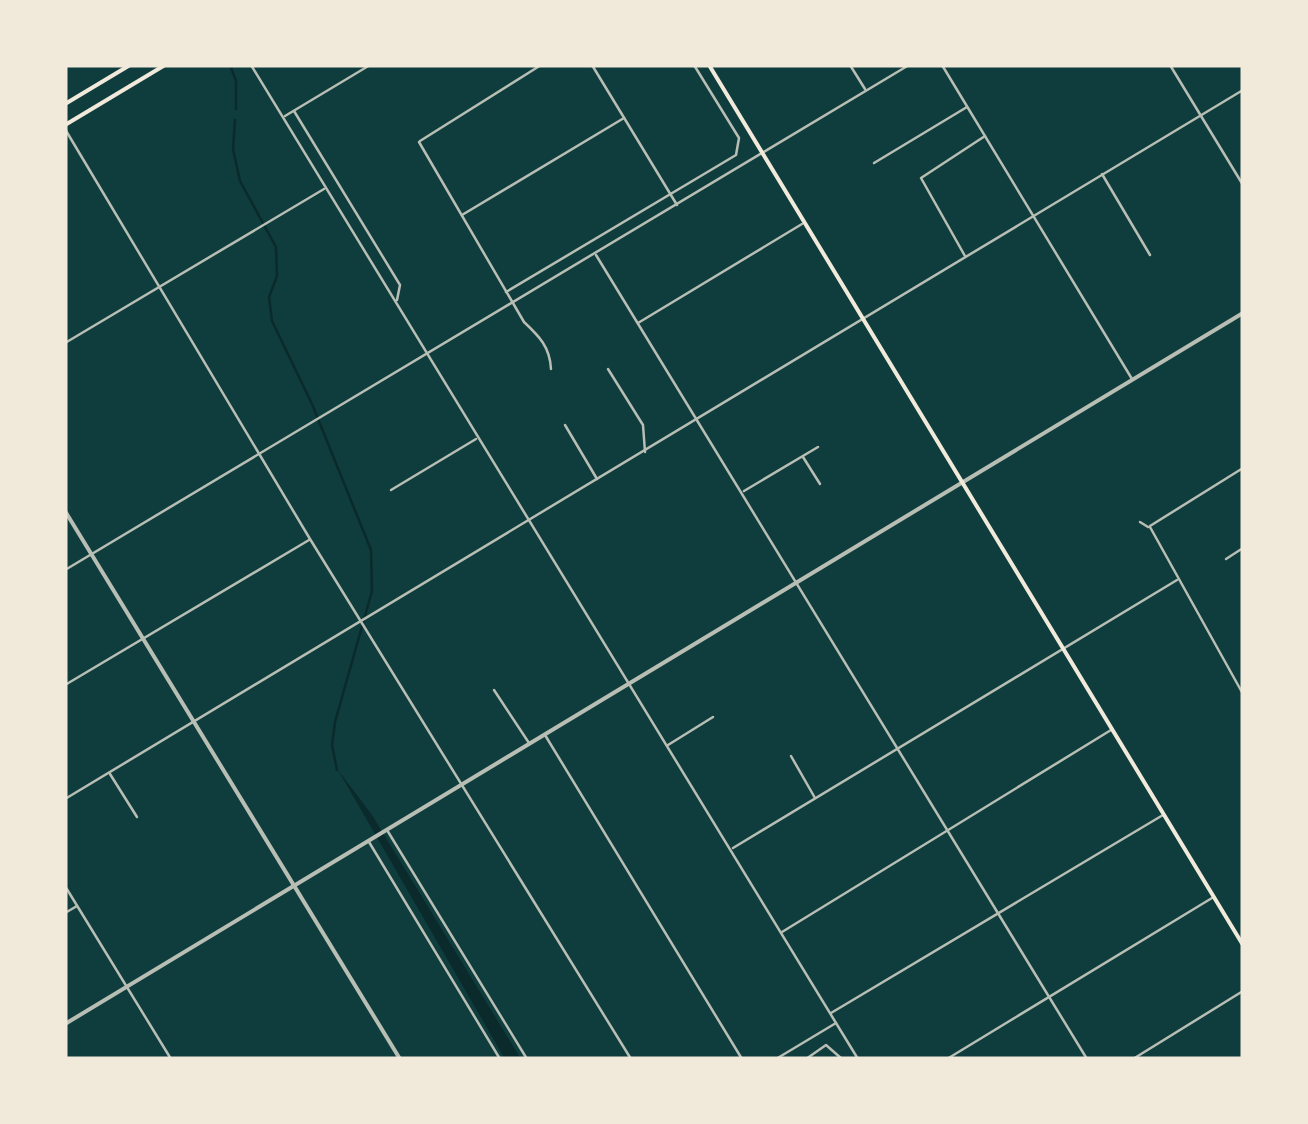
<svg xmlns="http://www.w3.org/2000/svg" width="1308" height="1124" viewBox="0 0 1308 1124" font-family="'Roboto Condensed',sans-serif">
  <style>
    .water { fill: #0a2a2b }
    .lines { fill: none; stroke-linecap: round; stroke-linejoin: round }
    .stream { stroke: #0a2a2b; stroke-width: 2.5 }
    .minor { stroke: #b8beb3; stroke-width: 2.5 }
    .tertiary { stroke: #b8beb3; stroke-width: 4 }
    .primary { stroke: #f1e9da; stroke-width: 4 }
  </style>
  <rect width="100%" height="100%" fill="#0f3d3e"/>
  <path class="water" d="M 338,770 L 372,815 L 521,1059 L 505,1059 Z"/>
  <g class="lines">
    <g class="stream">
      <path d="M 230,65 L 236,81 L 236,109"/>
      <path d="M 235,120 L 233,149 L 240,181 L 276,247 L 277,276 L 269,297 L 272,321 L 312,404 L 371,550 L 372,591 L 335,722 L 332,745 L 337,770"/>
    </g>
    <g class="minor">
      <path d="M 251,65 L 858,1059"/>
      <path d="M 592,65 L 677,205"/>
      <path d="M 850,65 L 865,89"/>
      <path d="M 942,65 L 1132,379"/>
      <path d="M 1170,65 L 1243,185"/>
      <path d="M 294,111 L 400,285 L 397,300"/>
      <path d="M 285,116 L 370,65"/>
      <path d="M 65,129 L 310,539 L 631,1059"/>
      <path d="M 420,141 L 541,65"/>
      <path d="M 419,142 L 524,322 C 539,336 550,347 551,369"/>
      <path d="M 874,163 L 967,107"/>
      <path d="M 1102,174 L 1150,255"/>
      <path d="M 462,215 L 624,118"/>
      <path d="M 596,255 L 1087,1059"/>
      <path d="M 965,256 L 921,178 L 985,136"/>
      <path d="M 506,292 L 736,155 L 739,138 L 694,65"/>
      <path d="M 638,323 L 802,224"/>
      <path d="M 65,343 L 324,189"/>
      <path d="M 608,369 L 643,425 L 645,452"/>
      <path d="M 565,425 L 597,479"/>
      <path d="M 803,457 L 820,484"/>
      <path d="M 391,490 L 476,439"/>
      <path d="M 744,491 L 818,447"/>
      <path d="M 1140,522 L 1148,527"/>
      <path d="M 1150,526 L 1243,468"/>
      <path d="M 1150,527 L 1243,694"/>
      <path d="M 1226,559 L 1243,548"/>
      <path d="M 65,570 L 909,65"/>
      <path d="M 65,685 L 309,540"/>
      <path d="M 494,690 L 529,743"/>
      <path d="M 545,735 L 742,1059"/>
      <path d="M 668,745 L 713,717"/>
      <path d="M 791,756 L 815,798"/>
      <path d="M 110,774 L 137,817"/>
      <path d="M 65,799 L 1243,90"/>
      <path d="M 387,830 L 527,1059"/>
      <path d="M 369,842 L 500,1059"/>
      <path d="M 733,848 L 1177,580"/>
      <path d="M 65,886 L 171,1059"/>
      <path d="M 65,913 L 77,906"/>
      <path d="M 782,932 L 1111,730"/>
      <path d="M 831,1013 L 1163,815"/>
      <path d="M 776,1059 L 836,1023"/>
      <path d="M 806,1059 L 826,1045 L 842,1059"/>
      <path d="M 947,1059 L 1212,898"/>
      <path d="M 1133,1059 L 1243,991"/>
    </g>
    <g class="tertiary">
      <path d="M 65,511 L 400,1059"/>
      <path d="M 65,1024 L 1243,313"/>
    </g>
    <g class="primary">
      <path d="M 709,65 L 1243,945"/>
      <path d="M 65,104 L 130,65"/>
      <path d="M 65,125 L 165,65"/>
    </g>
  </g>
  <rect width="1308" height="1124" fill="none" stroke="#f1e9da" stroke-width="135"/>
</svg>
